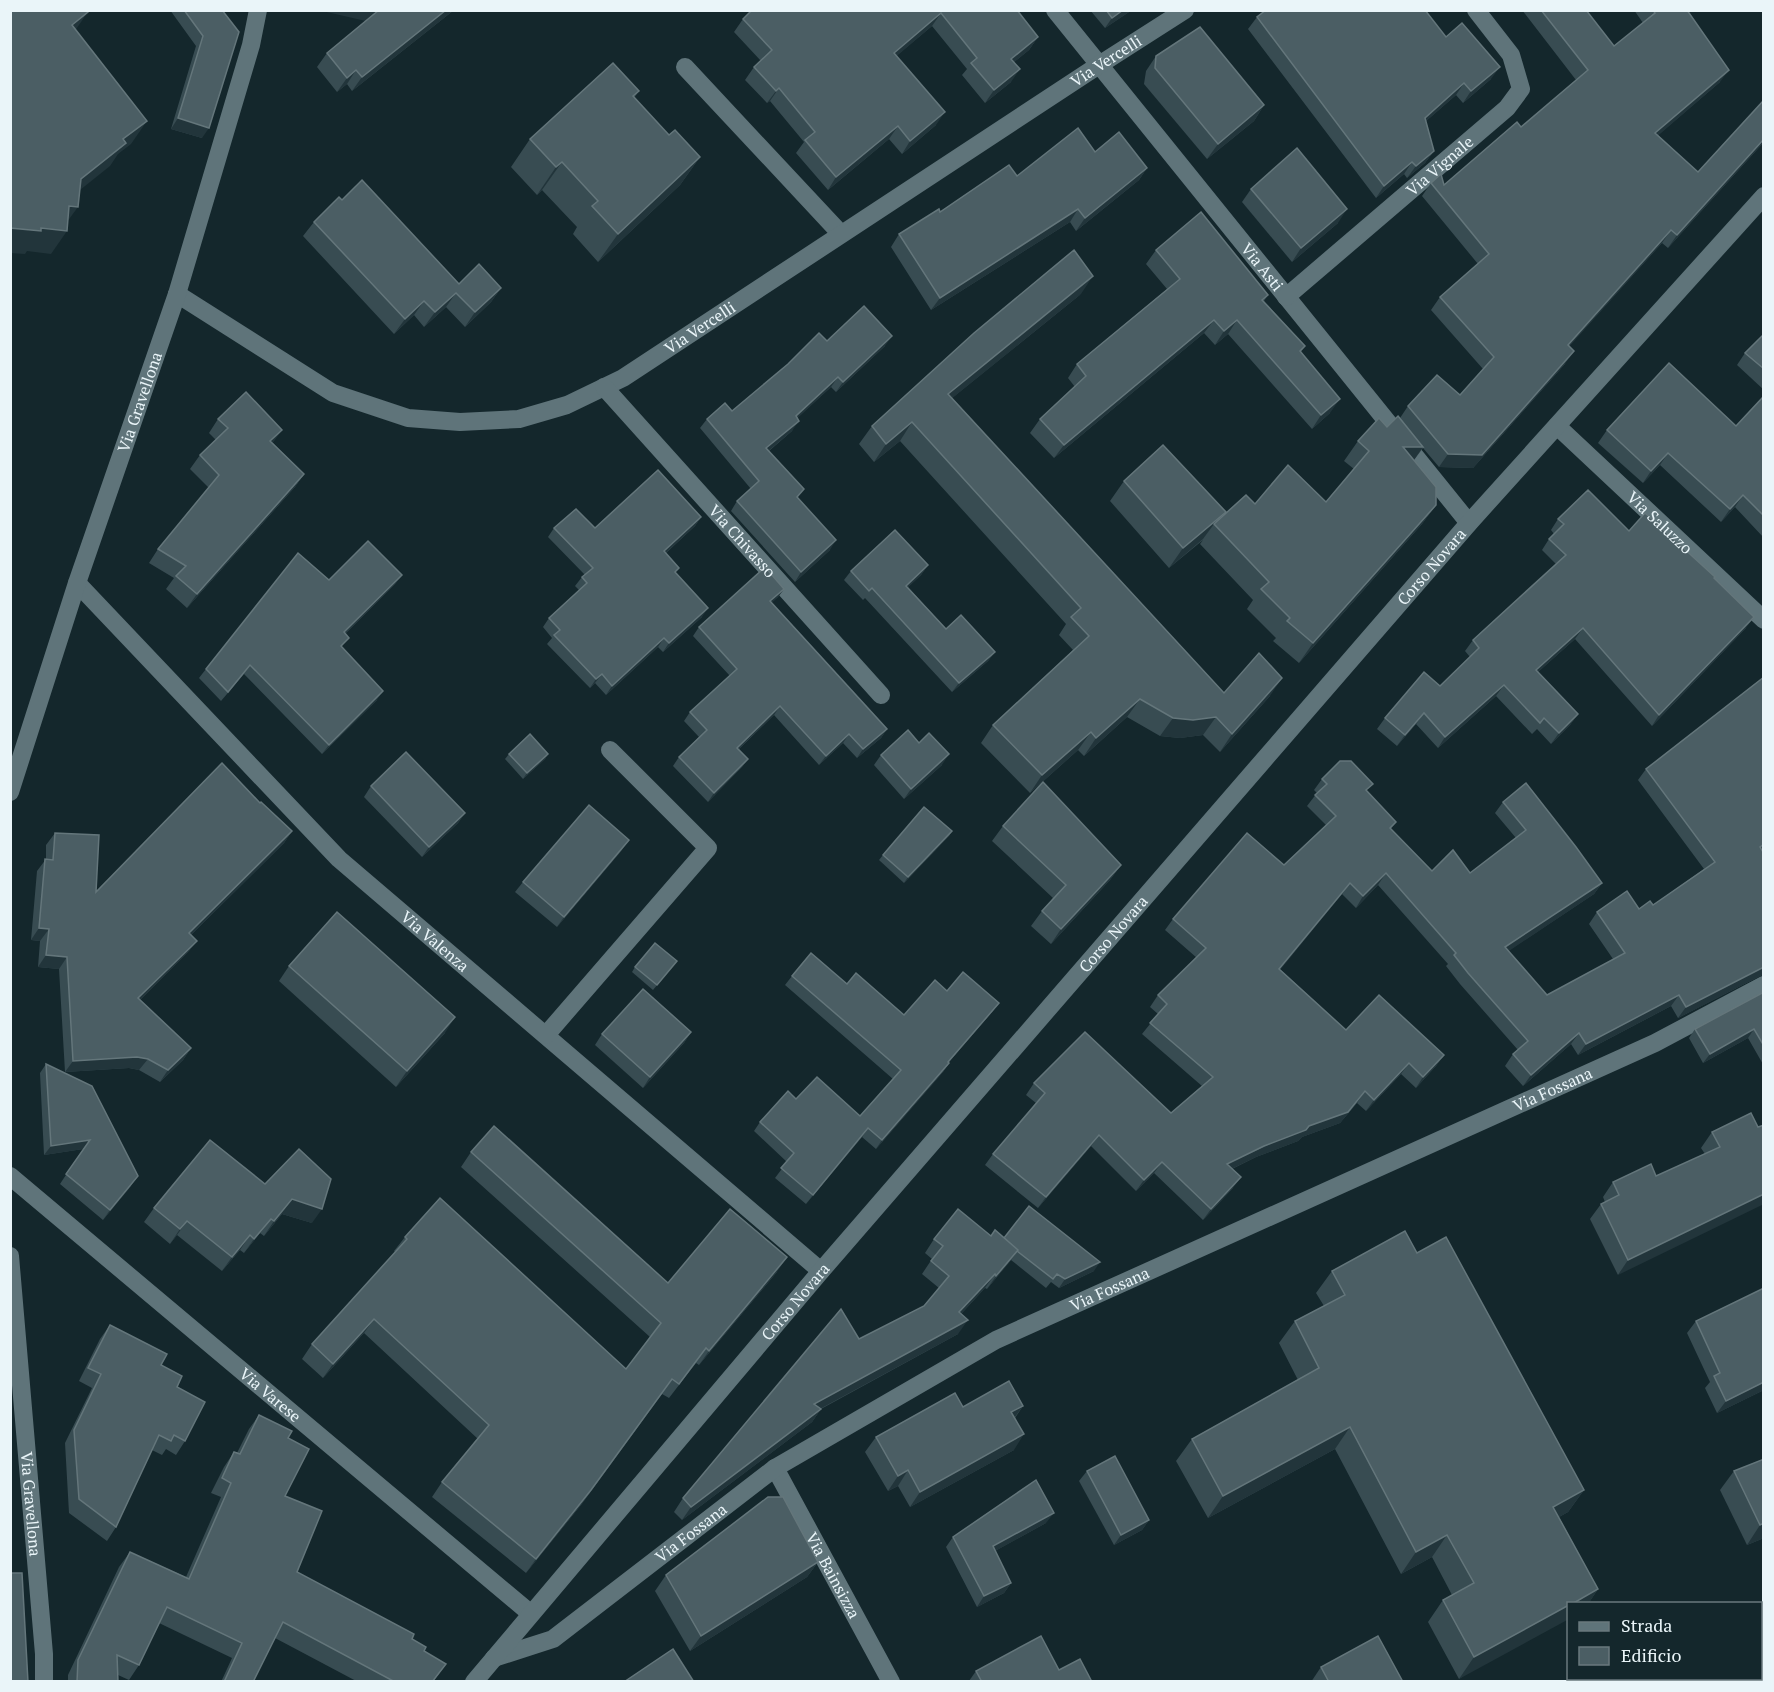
<svg xmlns="http://www.w3.org/2000/svg" width="1774" height="1692" viewBox="0 0 1774 1692" font-family="'PT Serif',serif">
  <style>
    .lines { fill: none; stroke-linecap: round; stroke-linejoin: round }
    .minor { stroke: #5f747a; stroke-width: 18 }
    .tertiary { stroke: #5f747a; stroke-width: 18 }
    .secondary { stroke: #5f747a; stroke-width: 18 }
    .wall { fill: #384c52 }
    .shaded-wall { fill: #22353b }
    .building { fill: #4b5e64; stroke: #64767b; stroke-width: 1.5 }
    .labels { text-anchor: middle; stroke-width: 5; stroke-linejoin: round; paint-order: stroke }
    .street-label { font-size: 16px; fill: #eaf5f9; stroke: #14272c }
  </style>
  <rect width="100%" height="100%" fill="#14272c"/>
  <g class="lines">
    <g class="minor">
      <path id="s1" d="M 1055,10 L 1469,523"/>
      <path d="M 685,67 L 841,234"/>
      <path id="s2" d="M 177,294 L 333,393 L 408,418 L 460,422 L 519,419 L 567,405 L 623,378 L 1099,65 L 1185,10"/>
      <path id="s3" d="M 1286,297 L 1507,108 L 1521,89 L 1511,55 L 1476,10"/>
      <path id="s4" d="M 604,387 L 881,695"/>
      <path id="s5" d="M 1557,426 L 1764,620"/>
      <path id="s6" d="M 77,583 L 339,859 L 821,1271"/>
      <path d="M 546,1035 L 708,848 L 610,750"/>
      <path id="s7" d="M 10,1176 L 530,1613"/>
      <path id="s8" d="M 775,1468 L 891,1682"/>
      <path id="s9" d="M 494,1658 L 553,1639 L 775,1468 L 996,1340 L 1655,1043 L 1764,985"/>
    </g>
    <g class="tertiary">
      <path id="s10" d="M 10,792 L 77,583 L 177,294 L 251,45 L 258,10"/>
      <path id="s11" d="M 10,1256 L 44,1654 L 44,1682"/>
    </g>
    <path class="secondary" id="s12" d="M 474,1682 L 821,1271 L 1469,523 L 1764,196"/>
  </g>
  <g class="wall">
    <path d="M 170,10 L 222,10 L 202,138 L 171,129 L 196,46 Z"/>
    <path d="M 379,10 L 454,10 L 352,91 L 347,84 L 337,92 L 317,67 L 327,53 Z"/>
    <path d="M 1017,10 L 1038,37 L 1029,50 L 1014,62 L 1011,82 L 985,103 L 962,75 L 967,69 L 932,26 L 896,56 L 936,125 L 902,154 L 889,139 L 828,190 L 796,153 L 804,142 L 770,101 L 767,103 L 745,80 L 754,67 L 761,61 L 734,32 L 743,19 Z"/>
    <path d="M 1090,10 L 1132,10 L 1105,28 Z"/>
    <path d="M 1522,10 L 1586,10 L 1614,46 L 1643,23 L 1634,10 L 1687,10 L 1720,82 L 1658,135 L 1698,172 L 1764,100 L 1764,142 L 1668,248 L 1662,243 L 1569,346 L 1565,364 L 1473,468 L 1439,467 L 1423,448 L 1414,460 L 1436,505 L 1422,524 L 1299,663 L 1273,641 L 1276,638 L 1247,609 L 1253,600 L 1200,544 L 1203,540 L 1169,568 L 1110,501 L 1124,481 L 1224,514 L 1255,504 L 1326,502 L 1354,469 L 1344,461 L 1358,441 L 1387,427 L 1400,418 L 1408,406 L 1460,395 L 1483,369 L 1431,310 L 1440,297 L 1478,264 L 1422,196 L 1431,183 L 1444,185 L 1521,127 L 1576,80 Z"/>
    <path d="M 1257,17 L 1446,37 L 1491,79 L 1463,103 L 1456,95 L 1426,121 L 1434,151 L 1425,163 L 1407,178 L 1404,174 L 1376,198 L 1248,29 Z"/>
    <path d="M 1156,56 L 1264,105 L 1254,121 L 1207,159 L 1144,84 L 1146,71 Z"/>
    <path d="M 639,91 L 634,98 L 669,135 L 700,157 L 680,185 L 598,262 L 573,234 L 577,227 L 542,190 L 537,195 L 511,167 L 530,139 Z"/>
    <path d="M 1095,152 L 1147,168 L 1139,180 L 1076,231 L 1070,222 L 931,310 L 891,247 L 899,234 L 940,212 L 1017,176 Z"/>
    <path d="M 1251,189 L 1338,223 L 1292,262 L 1242,202 Z"/>
    <path d="M 342,200 L 459,284 L 501,288 L 491,302 L 465,327 L 446,307 L 424,327 L 414,315 L 394,334 L 303,236 L 314,222 Z"/>
    <path d="M 1156,250 L 1268,295 L 1264,301 L 1305,346 L 1301,352 L 1330,413 L 1312,429 L 1228,334 L 1215,345 L 1204,333 L 1054,458 L 1030,433 L 1040,419 L 1075,387 L 1068,378 L 1077,364 L 1167,289 L 1146,264 Z"/>
    <path d="M 1081,294 L 952,398 L 1224,693 L 1270,696 L 1220,752 L 1203,735 L 1180,738 L 1160,736 L 1127,717 L 1084,756 L 1078,750 L 1030,793 L 981,743 L 993,725 L 1073,650 L 1059,635 L 1066,624 L 900,441 L 874,462 L 859,444 L 872,426 Z"/>
    <path d="M 1764,334 L 1764,390 L 1737,365 L 1745,353 Z"/>
    <path d="M 827,341 L 885,346 L 836,392 L 831,387 L 797,418 L 792,431 L 769,451 L 830,550 L 795,582 L 731,511 L 737,501 L 751,489 L 700,428 L 707,419 L 732,411 Z"/>
    <path d="M 1764,396 L 1764,538 L 1735,507 L 1721,522 L 1660,465 L 1643,483 L 1598,443 L 1607,430 L 1736,426 Z"/>
    <path d="M 218,419 L 273,443 L 304,474 L 295,487 L 187,608 L 166,589 L 174,578 L 149,563 L 158,549 L 209,488 L 190,469 L 200,455 L 216,440 L 209,433 Z"/>
    <path d="M 701,517 L 695,526 L 666,553 L 675,573 L 702,617 L 663,652 L 658,647 L 606,695 L 595,683 L 590,688 L 547,644 L 552,638 L 543,627 L 549,618 L 579,590 L 575,586 L 582,577 L 585,575 L 548,537 L 554,528 L 595,528 Z"/>
    <path d="M 1558,519 L 1629,531 L 1714,579 L 1746,628 L 1652,726 L 1575,639 L 1538,672 L 1578,714 L 1570,725 L 1551,744 L 1537,729 L 1532,734 L 1496,696 L 1438,748 L 1416,724 L 1397,746 L 1377,729 L 1385,718 L 1440,686 L 1470,657 L 1465,651 L 1473,640 L 1556,564 L 1542,550 L 1549,539 L 1554,534 L 1551,530 Z"/>
    <path d="M 928,565 L 921,575 L 908,587 L 946,629 L 995,652 L 988,661 L 952,692 L 865,598 L 863,600 L 844,580 L 851,571 Z"/>
    <path d="M 402,575 L 395,584 L 345,634 L 342,647 L 377,700 L 322,754 L 244,674 L 221,701 L 199,678 L 206,669 L 329,580 Z"/>
    <path d="M 784,589 L 778,597 L 771,603 L 887,729 L 881,738 L 857,758 L 843,743 L 819,765 L 774,715 L 739,749 L 748,759 L 742,767 L 708,802 L 673,766 L 679,757 L 699,737 L 684,721 L 690,712 L 730,676 L 693,636 L 699,627 Z"/>
    <path d="M 1764,677 L 1764,849 L 1762,851 L 1764,854 L 1764,974 L 1678,1018 L 1671,1006 L 1578,1055 L 1571,1044 L 1523,1086 L 1505,1066 L 1513,1054 L 1518,1050 L 1460,984 L 1446,966 L 1448,964 L 1378,885 L 1356,908 L 1342,894 L 1280,969 L 1346,1030 L 1444,1055 L 1436,1066 L 1416,1088 L 1401,1074 L 1366,1111 L 1357,1103 L 1340,1123 L 1302,1137 L 1298,1141 L 1256,1157 L 1232,1169 L 1233,1188 L 1203,1220 L 1154,1173 L 1136,1191 L 1091,1146 L 1038,1208 L 985,1165 L 993,1154 L 1036,1103 L 1026,1095 L 1034,1083 L 1171,1113 L 1202,1086 L 1142,1034 L 1158,1014 L 1150,1007 L 1158,995 L 1197,958 L 1165,930 L 1173,919 L 1284,865 L 1326,825 L 1307,806 L 1317,793 L 1314,790 L 1322,779 L 1368,792 L 1396,822 L 1391,829 L 1432,871 L 1470,873 L 1516,838 L 1495,813 L 1503,802 L 1602,883 L 1594,894 L 1508,951 L 1547,995 L 1613,959 L 1589,924 L 1597,912 L 1639,909 L 1653,905 L 1704,869 L 1638,780 L 1646,769 Z"/>
    <path d="M 509,754 L 548,754 L 545,759 L 523,779 L 505,759 Z"/>
    <path d="M 881,755 L 942,765 L 904,799 L 874,765 Z"/>
    <path d="M 371,786 L 465,813 L 458,823 L 422,857 L 364,797 Z"/>
    <path d="M 260,803 L 292,831 L 284,843 L 191,935 L 197,941 L 188,952 L 140,1000 L 191,1048 L 183,1060 L 160,1082 L 139,1070 L 129,1068 L 65,1072 L 59,969 L 38,967 L 40,941 L 31,940 L 37,871 L 46,859 L 46,845 L 55,833 L 96,892 Z"/>
    <path d="M 1003,826 L 1121,865 L 1110,880 L 1051,944 L 1031,926 L 1042,911 L 1053,898 L 992,841 Z"/>
    <path d="M 952,831 L 949,836 L 904,883 L 879,860 L 883,855 Z"/>
    <path d="M 622,850 L 557,927 L 515,892 L 523,882 Z"/>
    <path d="M 677,961 L 653,990 L 632,972 L 635,967 Z"/>
    <path d="M 289,966 L 445,1033 L 396,1087 L 279,981 Z"/>
    <path d="M 792,976 L 847,984 L 904,1015 L 947,991 L 999,1003 L 992,1012 L 949,1062 L 949,1063 L 943,1072 L 876,1149 L 862,1137 L 806,1204 L 775,1178 L 787,1162 L 754,1131 L 760,1122 L 796,1099 L 860,1116 L 893,1079 L 785,985 Z"/>
    <path d="M 1764,992 L 1764,1066 L 1748,1038 L 1703,1063 L 1689,1038 L 1695,1029 Z"/>
    <path d="M 691,1032 L 684,1043 L 643,1088 L 595,1045 L 602,1034 Z"/>
    <path d="M 46,1064 L 131,1186 L 103,1220 L 60,1184 L 83,1149 L 44,1155 L 40,1073 Z"/>
    <path d="M 1751,1113 L 1618,1275 L 1590,1219 L 1601,1204 L 1605,1202 L 1603,1197 L 1613,1182 L 1656,1176 L 1705,1154 L 1701,1148 L 1712,1132 Z"/>
    <path d="M 210,1140 L 312,1223 L 282,1214 L 264,1236 L 260,1233 L 244,1253 L 240,1250 L 222,1271 L 177,1235 L 170,1244 L 144,1222 L 154,1208 Z"/>
    <path d="M 471,1152 L 668,1283 L 777,1272 L 699,1365 L 696,1363 L 669,1398 L 662,1394 L 581,1505 L 526,1573 L 432,1497 L 442,1482 L 478,1439 L 364,1333 L 323,1378 L 302,1359 L 312,1344 L 395,1252 L 394,1251 L 405,1237 L 626,1369 L 650,1337 L 461,1167 Z"/>
    <path d="M 991,1236 L 1004,1238 L 1094,1271 L 1059,1288 L 1051,1282 L 1046,1288 L 1011,1260 L 987,1289 L 985,1288 L 961,1314 L 958,1334 L 821,1409 L 812,1422 L 682,1520 L 674,1512 L 683,1498 L 859,1339 L 924,1306 L 939,1288 L 922,1274 L 932,1259 L 925,1253 L 934,1239 Z"/>
    <path d="M 1417,1253 L 1584,1490 L 1568,1512 L 1559,1517 L 1598,1589 L 1588,1604 L 1569,1604 L 1459,1679 L 1428,1622 L 1443,1600 L 1452,1595 L 1432,1557 L 1401,1574 L 1335,1449 L 1208,1518 L 1176,1461 L 1192,1439 L 1298,1380 L 1279,1343 L 1295,1321 L 1324,1306 L 1316,1293 L 1332,1271 Z"/>
    <path d="M 1696,1321 L 1764,1390 L 1717,1413 L 1705,1388 L 1710,1382 L 1687,1333 Z"/>
    <path d="M 110,1325 L 161,1365 L 177,1387 L 185,1441 L 176,1455 L 166,1449 L 162,1455 L 152,1450 L 116,1527 L 107,1541 L 69,1513 L 65,1443 L 92,1388 L 79,1381 L 100,1339 Z"/>
    <path d="M 1023,1406 L 1015,1418 L 1014,1450 L 910,1507 L 898,1486 L 888,1491 L 865,1452 L 876,1437 L 963,1407 Z"/>
    <path d="M 259,1415 L 288,1438 L 285,1496 L 297,1572 L 412,1639 L 424,1651 L 446,1664 L 433,1682 L 358,1682 L 275,1638 L 253,1682 L 221,1682 L 232,1658 L 159,1623 L 139,1665 L 129,1680 L 118,1675 L 118,1682 L 68,1682 L 68,1675 L 119,1567 L 130,1552 L 186,1577 L 221,1497 L 211,1493 L 224,1467 L 234,1452 L 237,1453 L 249,1429 Z"/>
    <path d="M 1764,1459 L 1764,1538 L 1747,1545 L 1720,1490 L 1734,1471 Z"/>
    <path d="M 1087,1471 L 1149,1520 L 1142,1530 L 1114,1545 L 1079,1481 Z"/>
    <path d="M 1046,1523 L 995,1551 L 1011,1583 L 1004,1593 L 977,1607 L 946,1547 L 953,1537 Z"/>
    <path d="M 818,1562 L 807,1577 L 690,1651 L 655,1591 L 666,1575 Z"/>
    <path d="M 1321,1667 L 1403,1682 L 1311,1682 Z"/>
    <path d="M 1059,1670 L 1092,1682 L 969,1681 L 976,1671 Z"/>
  </g>
  <g class="shaded-wall">
    <path d="M 318,10 L 378,10 L 370,22 Z"/>
    <path d="M 446,10 L 454,10 L 352,91 L 362,77 Z"/>
    <path d="M 1123,10 L 1132,10 L 1105,28 L 1112,18 Z"/>
    <path d="M 88,12 L 72,35 L 72,25 Z"/>
    <path d="M 941,13 L 932,26 L 885,66 L 894,53 Z"/>
    <path d="M 1038,37 L 1029,50 L 1003,71 L 1011,59 Z"/>
    <path d="M 1500,67 L 1491,79 L 1463,103 L 1471,91 Z"/>
    <path d="M 1020,69 L 1011,82 L 985,103 L 994,90 Z"/>
    <path d="M 356,70 L 347,84 L 337,92 L 347,78 Z"/>
    <path d="M 1729,70 L 1720,82 L 1646,146 L 1655,133 Z"/>
    <path d="M 1464,83 L 1456,95 L 1416,130 L 1425,118 Z"/>
    <path d="M 779,88 L 770,101 L 767,103 L 776,91 Z"/>
    <path d="M 1264,105 L 1254,121 L 1207,159 L 1218,144 Z"/>
    <path d="M 945,112 L 936,125 L 902,154 L 910,141 Z"/>
    <path d="M 178,118 L 209,128 L 202,138 L 171,129 Z"/>
    <path d="M 147,121 L 131,144 L 118,154 L 110,166 L 65,202 L 81,179 L 123,139 Z"/>
    <path d="M 898,126 L 889,139 L 828,190 L 836,177 Z"/>
    <path d="M 1764,139 L 1764,142 L 1668,248 L 1677,235 Z"/>
    <path d="M 1434,151 L 1425,163 L 1407,178 L 1416,166 Z"/>
    <path d="M 700,157 L 680,185 L 598,262 L 618,234 Z"/>
    <path d="M 562,162 L 542,190 L 537,195 L 556,167 Z"/>
    <path d="M 1412,162 L 1404,174 L 1376,198 L 1384,186 Z"/>
    <path d="M 1147,168 L 1139,180 L 1076,231 L 1085,218 Z"/>
    <path d="M 69,206 L 78,207 L 61,230 Z"/>
    <path d="M 1078,209 L 1070,222 L 931,310 L 940,298 Z"/>
    <path d="M 1347,209 L 1338,223 L 1292,262 L 1301,248 Z"/>
    <path d="M 10,228 L 41,228 L 67,231 L 51,254 L 27,251 L 25,254 L 10,253 Z"/>
    <path d="M 1671,230 L 1662,243 L 1559,358 L 1568,345 Z"/>
    <path d="M 1093,276 L 1081,294 L 935,412 L 948,394 Z"/>
    <path d="M 501,288 L 491,302 L 465,327 L 475,312 Z"/>
    <path d="M 456,293 L 446,307 L 424,327 L 435,312 Z"/>
    <path d="M 424,301 L 414,315 L 394,334 L 405,319 Z"/>
    <path d="M 1214,320 L 1204,333 L 1054,458 L 1064,445 Z"/>
    <path d="M 1237,320 L 1228,334 L 1215,345 L 1224,331 Z"/>
    <path d="M 892,336 L 885,346 L 836,392 L 843,382 Z"/>
    <path d="M 1574,351 L 1565,364 L 1473,468 L 1439,467 L 1448,454 Z"/>
    <path d="M 838,377 L 831,387 L 789,426 L 796,416 Z"/>
    <path d="M 1340,399 L 1330,413 L 1312,429 L 1321,415 Z"/>
    <path d="M 799,421 L 792,431 L 760,458 L 766,448 Z"/>
    <path d="M 912,422 L 900,441 L 874,462 L 886,444 Z"/>
    <path d="M 282,430 L 272,444 L 270,441 Z"/>
    <path d="M 1403,447 L 1423,447 L 1409,467 Z"/>
    <path d="M 1668,453 L 1660,465 L 1643,483 L 1651,471 Z"/>
    <path d="M 304,474 L 295,487 L 187,608 L 197,594 Z"/>
    <path d="M 1743,495 L 1735,507 L 1721,522 L 1730,509 Z"/>
    <path d="M 1436,505 L 1422,524 L 1299,663 L 1313,643 Z"/>
    <path d="M 1226,512 L 1216,526 L 1214,524 L 1203,539 L 1169,568 L 1183,548 Z"/>
    <path d="M 701,517 L 695,526 L 658,560 L 664,551 Z"/>
    <path d="M 836,540 L 830,550 L 795,582 L 801,572 Z"/>
    <path d="M 928,565 L 921,575 L 900,595 L 906,586 Z"/>
    <path d="M 402,575 L 395,584 L 337,641 L 344,632 Z"/>
    <path d="M 784,589 L 778,597 L 764,610 L 770,601 Z"/>
    <path d="M 708,608 L 702,617 L 663,652 L 669,643 Z"/>
    <path d="M 1754,617 L 1746,628 L 1652,726 L 1659,715 Z"/>
    <path d="M 1583,628 L 1575,639 L 1528,681 L 1536,670 Z"/>
    <path d="M 664,638 L 658,647 L 606,695 L 612,686 Z"/>
    <path d="M 995,652 L 988,661 L 952,692 L 959,683 Z"/>
    <path d="M 602,674 L 595,683 L 590,688 L 596,679 Z"/>
    <path d="M 1282,678 L 1270,696 L 1220,752 L 1232,734 Z"/>
    <path d="M 1504,685 L 1496,696 L 1438,748 L 1445,737 Z"/>
    <path d="M 383,691 L 377,700 L 322,754 L 329,745 Z"/>
    <path d="M 1140,699 L 1127,717 L 1084,756 L 1096,738 Z"/>
    <path d="M 780,706 L 774,715 L 731,756 L 737,748 Z"/>
    <path d="M 1424,713 L 1416,724 L 1397,746 L 1405,735 Z"/>
    <path d="M 1578,714 L 1570,725 L 1551,744 L 1559,733 Z"/>
    <path d="M 1216,717 L 1203,735 L 1180,738 L 1160,736 L 1173,718 Z"/>
    <path d="M 887,729 L 881,738 L 857,758 L 863,749 Z"/>
    <path d="M 1091,732 L 1078,750 L 1030,793 L 1042,775 Z"/>
    <path d="M 849,734 L 843,743 L 819,765 L 826,756 Z"/>
    <path d="M 548,754 L 545,759 L 523,779 L 527,773 Z"/>
    <path d="M 949,754 L 942,765 L 904,799 L 911,789 Z"/>
    <path d="M 748,759 L 742,767 L 708,802 L 714,793 Z"/>
    <path d="M 465,813 L 458,823 L 422,857 L 429,847 Z"/>
    <path d="M 292,831 L 284,843 L 181,945 L 189,933 Z"/>
    <path d="M 952,831 L 949,836 L 904,883 L 908,877 Z"/>
    <path d="M 629,840 L 622,850 L 557,927 L 564,917 Z"/>
    <path d="M 1121,865 L 1110,880 L 1051,944 L 1061,929 Z"/>
    <path d="M 1386,873 L 1378,885 L 1356,908 L 1363,896 Z"/>
    <path d="M 1350,883 L 1342,894 L 1272,980 L 1279,969 Z"/>
    <path d="M 1602,883 L 1594,894 L 1497,959 L 1505,947 Z"/>
    <path d="M 39,928 L 49,929 L 40,941 L 31,940 Z"/>
    <path d="M 197,941 L 188,952 L 130,1010 L 138,998 Z"/>
    <path d="M 46,955 L 67,957 L 59,969 L 38,967 Z"/>
    <path d="M 1764,965 L 1764,974 L 1678,1018 L 1686,1007 Z"/>
    <path d="M 1679,995 L 1671,1006 L 1578,1055 L 1586,1044 Z"/>
    <path d="M 999,1003 L 992,1012 L 941,1071 L 948,1062 Z"/>
    <path d="M 455,1017 L 445,1033 L 396,1087 L 407,1071 Z"/>
    <path d="M 1754,1029 L 1748,1038 L 1703,1063 L 1710,1054 Z"/>
    <path d="M 691,1032 L 684,1043 L 643,1088 L 650,1077 Z"/>
    <path d="M 1579,1033 L 1571,1044 L 1523,1086 L 1531,1075 Z"/>
    <path d="M 191,1048 L 183,1060 L 160,1082 L 168,1070 Z"/>
    <path d="M 1444,1055 L 1436,1066 L 1416,1088 L 1423,1077 Z"/>
    <path d="M 137,1057 L 148,1059 L 139,1070 L 129,1068 L 65,1072 L 73,1061 Z"/>
    <path d="M 949,1063 L 943,1072 L 876,1149 L 882,1140 Z"/>
    <path d="M 1409,1063 L 1401,1074 L 1366,1111 L 1374,1100 Z"/>
    <path d="M 1365,1091 L 1357,1103 L 1340,1123 L 1302,1137 L 1298,1141 L 1256,1157 L 1219,1175 L 1227,1164 L 1309,1126 Z"/>
    <path d="M 868,1128 L 862,1137 L 806,1204 L 813,1195 Z"/>
    <path d="M 1099,1135 L 1091,1146 L 1038,1208 L 1046,1197 Z"/>
    <path d="M 90,1140 L 83,1149 L 44,1155 L 51,1146 Z"/>
    <path d="M 1162,1162 L 1154,1173 L 1136,1191 L 1144,1180 Z"/>
    <path d="M 138,1176 L 131,1186 L 103,1220 L 110,1210 Z"/>
    <path d="M 1241,1177 L 1233,1188 L 1203,1220 L 1211,1209 Z"/>
    <path d="M 1764,1194 L 1764,1204 L 1618,1275 L 1628,1260 Z"/>
    <path d="M 292,1199 L 322,1209 L 312,1223 L 282,1214 L 264,1236 L 274,1221 Z"/>
    <path d="M 271,1219 L 260,1233 L 244,1253 L 254,1239 Z"/>
    <path d="M 187,1221 L 177,1235 L 170,1244 L 180,1229 Z"/>
    <path d="M 250,1235 L 240,1250 L 222,1271 L 232,1257 Z"/>
    <path d="M 1018,1250 L 1008,1264 L 987,1289 L 996,1276 Z"/>
    <path d="M 787,1257 L 777,1272 L 699,1365 L 709,1351 Z"/>
    <path d="M 1100,1262 L 1094,1271 L 1059,1288 L 1065,1279 Z"/>
    <path d="M 995,1274 L 985,1288 L 950,1326 L 959,1312 Z"/>
    <path d="M 374,1319 L 364,1333 L 323,1378 L 333,1364 Z"/>
    <path d="M 968,1320 L 958,1334 L 805,1417 L 814,1404 Z"/>
    <path d="M 672,1379 L 581,1505 L 526,1573 L 536,1559 Z"/>
    <path d="M 1764,1382 L 1764,1390 L 1717,1413 L 1726,1401 Z"/>
    <path d="M 1023,1406 L 1012,1421 L 1011,1412 Z"/>
    <path d="M 821,1409 L 812,1422 L 682,1520 L 691,1507 Z"/>
    <path d="M 1350,1427 L 1335,1449 L 1208,1518 L 1223,1496 Z"/>
    <path d="M 1024,1434 L 1014,1450 L 910,1507 L 920,1492 Z"/>
    <path d="M 908,1470 L 898,1486 L 888,1491 L 898,1476 Z"/>
    <path d="M 1584,1490 L 1568,1512 L 1538,1529 L 1553,1507 Z"/>
    <path d="M 1054,1513 L 1046,1523 L 986,1556 L 993,1546 Z"/>
    <path d="M 1149,1520 L 1142,1530 L 1114,1545 L 1121,1535 Z"/>
    <path d="M 1764,1523 L 1764,1538 L 1747,1545 L 1760,1525 Z"/>
    <path d="M 1447,1535 L 1432,1557 L 1401,1574 L 1416,1552 Z"/>
    <path d="M 818,1562 L 807,1577 L 690,1651 L 701,1636 Z"/>
    <path d="M 1011,1583 L 1004,1593 L 977,1607 L 984,1596 Z"/>
    <path d="M 1598,1589 L 1588,1604 L 1572,1604 Z"/>
    <path d="M 1569,1605 L 1569,1619 L 1459,1679 L 1474,1657 Z"/>
  </g>
  <g class="building">
    <path d="M 10,10 L 87,10 L 88,12 L 72,25 L 147,121 L 123,139 L 126,143 L 81,179 L 78,207 L 69,206 L 67,231 L 41,228 L 41,231 L 10,228 Z"/>
    <path d="M 184,10 L 222,10 L 239,32 L 209,128 L 178,118 L 203,36 Z"/>
    <path d="M 379,10 L 446,10 L 362,77 L 356,70 L 347,78 L 327,53 Z"/>
    <path d="M 752,10 L 1017,10 L 1038,37 L 1011,59 L 1020,69 L 994,90 L 971,63 L 977,58 L 941,13 L 894,53 L 945,112 L 910,141 L 898,126 L 836,177 L 805,140 L 815,132 L 779,88 L 776,91 L 754,67 L 772,50 L 743,19 Z"/>
    <path d="M 1106,10 L 1123,10 L 1112,18 Z"/>
    <path d="M 1266,10 L 1425,10 L 1446,37 L 1462,23 L 1500,67 L 1471,91 L 1464,83 L 1425,118 L 1434,151 L 1416,166 L 1412,162 L 1384,186 L 1257,17 Z"/>
    <path d="M 1541,10 L 1586,10 L 1614,46 L 1655,13 L 1653,10 L 1687,10 L 1729,70 L 1655,133 L 1698,172 L 1764,100 L 1764,139 L 1677,235 L 1671,230 L 1568,345 L 1574,351 L 1482,455 L 1448,454 L 1408,406 L 1437,375 L 1460,395 L 1494,357 L 1440,297 L 1489,254 L 1431,183 L 1441,174 L 1444,185 L 1517,122 L 1521,127 L 1588,70 Z"/>
    <path d="M 1200,27 L 1264,105 L 1218,144 L 1155,68 L 1156,56 Z"/>
    <path d="M 613,63 L 639,91 L 633,96 L 669,135 L 675,130 L 700,157 L 618,234 L 592,206 L 598,201 L 562,162 L 556,167 L 530,139 Z"/>
    <path d="M 1078,128 L 1095,152 L 1119,132 L 1147,168 L 1085,218 L 1078,209 L 940,298 L 899,234 L 939,209 L 940,212 L 1009,165 L 1017,176 Z"/>
    <path d="M 1297,148 L 1347,209 L 1301,248 L 1251,189 Z"/>
    <path d="M 362,180 L 459,284 L 479,264 L 501,288 L 475,312 L 456,293 L 435,312 L 424,301 L 405,319 L 314,222 L 339,197 L 342,200 Z"/>
    <path d="M 1201,212 L 1268,295 L 1262,300 L 1305,346 L 1300,351 L 1340,399 L 1321,415 L 1237,320 L 1224,331 L 1214,320 L 1064,445 L 1040,419 L 1086,376 L 1077,364 L 1180,279 L 1156,250 Z"/>
    <path d="M 1074,250 L 1093,276 L 948,394 L 1224,693 L 1259,653 L 1282,678 L 1232,734 L 1216,717 L 1193,720 L 1173,718 L 1140,699 L 1096,738 L 1091,732 L 1042,775 L 993,725 L 1089,636 L 1071,617 L 1081,608 L 912,422 L 886,444 L 872,426 L 974,333 Z"/>
    <path d="M 864,306 L 892,336 L 843,382 L 838,377 L 796,416 L 799,421 L 766,448 L 804,489 L 797,497 L 836,540 L 801,572 L 737,501 L 759,481 L 707,419 L 725,403 L 732,411 L 788,364 L 819,333 L 827,341 Z"/>
    <path d="M 1764,334 L 1764,369 L 1745,353 Z"/>
    <path d="M 1669,363 L 1736,426 L 1764,396 L 1764,516 L 1743,495 L 1730,509 L 1668,453 L 1651,471 L 1607,430 Z"/>
    <path d="M 246,392 L 282,430 L 270,441 L 304,474 L 197,594 L 176,576 L 186,566 L 158,549 L 219,475 L 200,455 L 228,428 L 218,419 Z"/>
    <path d="M 1398,416 L 1423,447 L 1403,447 L 1436,487 L 1436,505 L 1313,643 L 1287,621 L 1290,618 L 1261,589 L 1269,582 L 1214,524 L 1246,495 L 1255,504 L 1288,465 L 1326,502 L 1369,451 L 1358,441 L 1379,418 L 1387,427 Z"/>
    <path d="M 1163,445 L 1226,512 L 1183,548 L 1124,481 Z"/>
    <path d="M 658,470 L 701,517 L 664,551 L 679,568 L 675,572 L 708,608 L 669,643 L 664,638 L 612,686 L 602,674 L 596,679 L 554,635 L 560,630 L 549,618 L 587,583 L 582,577 L 593,568 L 554,528 L 576,509 L 595,528 Z"/>
    <path d="M 1588,490 L 1629,531 L 1645,513 L 1715,577 L 1714,578 L 1754,617 L 1659,715 L 1583,628 L 1536,670 L 1578,714 L 1559,733 L 1544,718 L 1540,723 L 1504,685 L 1445,737 L 1424,713 L 1405,735 L 1385,718 L 1424,672 L 1440,686 L 1479,648 L 1473,640 L 1566,555 L 1549,539 L 1564,524 L 1558,519 Z"/>
    <path d="M 895,530 L 928,565 L 906,586 L 946,629 L 961,615 L 995,652 L 959,683 L 872,588 L 869,591 L 851,571 Z"/>
    <path d="M 368,541 L 402,575 L 344,632 L 349,638 L 341,646 L 383,691 L 329,745 L 250,665 L 228,692 L 206,669 L 298,553 L 329,580 Z"/>
    <path d="M 765,567 L 784,589 L 770,601 L 887,729 L 863,749 L 849,734 L 826,756 L 780,706 L 737,748 L 748,759 L 714,793 L 679,757 L 707,730 L 690,712 L 737,669 L 699,627 Z"/>
    <path d="M 1764,677 L 1764,844 L 1760,847 L 1764,854 L 1764,967 L 1686,1007 L 1679,995 L 1586,1044 L 1579,1033 L 1531,1075 L 1513,1054 L 1528,1041 L 1468,973 L 1454,955 L 1456,953 L 1386,873 L 1363,896 L 1350,883 L 1279,969 L 1346,1030 L 1379,995 L 1444,1055 L 1423,1077 L 1409,1063 L 1374,1100 L 1365,1091 L 1348,1112 L 1309,1126 L 1306,1130 L 1264,1146 L 1227,1164 L 1241,1177 L 1211,1209 L 1162,1162 L 1144,1180 L 1099,1135 L 1046,1197 L 993,1154 L 1045,1093 L 1034,1083 L 1085,1032 L 1171,1113 L 1213,1077 L 1150,1023 L 1167,1004 L 1158,995 L 1206,948 L 1173,919 L 1247,833 L 1284,865 L 1336,816 L 1315,795 L 1327,784 L 1322,779 L 1340,761 L 1351,761 L 1373,784 L 1366,790 L 1396,822 L 1390,828 L 1432,871 L 1453,850 L 1470,873 L 1526,830 L 1503,802 L 1526,783 L 1576,847 L 1602,883 L 1505,947 L 1547,995 L 1625,953 L 1597,912 L 1627,891 L 1639,909 L 1650,901 L 1653,905 L 1715,862 L 1646,769 Z"/>
    <path d="M 908,730 L 919,743 L 929,733 L 949,754 L 911,789 L 881,755 Z"/>
    <path d="M 530,734 L 548,754 L 527,773 L 509,754 Z"/>
    <path d="M 406,752 L 465,813 L 429,847 L 371,786 Z"/>
    <path d="M 222,763 L 260,803 L 261,802 L 292,831 L 189,933 L 197,941 L 138,998 L 191,1048 L 168,1070 L 148,1059 L 137,1057 L 73,1061 L 67,957 L 46,955 L 49,929 L 39,928 L 45,859 L 53,860 L 55,833 L 99,835 L 96,892 Z"/>
    <path d="M 1043,782 L 1121,865 L 1061,929 L 1042,911 L 1066,885 L 1003,826 Z"/>
    <path d="M 589,805 L 629,840 L 564,917 L 523,882 Z"/>
    <path d="M 924,807 L 952,831 L 908,877 L 883,855 Z"/>
    <path d="M 337,912 L 455,1017 L 407,1071 L 289,966 Z"/>
    <path d="M 655,943 L 677,961 L 657,985 L 635,967 Z"/>
    <path d="M 811,953 L 847,984 L 856,973 L 904,1015 L 935,980 L 947,991 L 963,972 L 999,1003 L 948,1062 L 949,1063 L 882,1140 L 868,1128 L 813,1195 L 781,1168 L 794,1153 L 760,1122 L 788,1091 L 796,1099 L 817,1077 L 860,1116 L 901,1070 L 792,976 Z"/>
    <path d="M 643,989 L 691,1032 L 650,1077 L 602,1034 Z"/>
    <path d="M 1764,992 L 1764,1046 L 1754,1029 L 1710,1054 L 1695,1029 Z"/>
    <path d="M 46,1064 L 92,1086 L 138,1176 L 110,1210 L 66,1174 L 90,1140 L 51,1146 Z"/>
    <path d="M 1751,1113 L 1758,1127 L 1764,1125 L 1764,1194 L 1628,1260 L 1601,1204 L 1619,1195 L 1613,1182 L 1651,1164 L 1656,1176 L 1720,1147 L 1712,1132 Z"/>
    <path d="M 494,1126 L 668,1283 L 730,1209 L 787,1257 L 709,1351 L 706,1348 L 679,1384 L 672,1379 L 591,1490 L 536,1559 L 442,1482 L 489,1425 L 374,1319 L 333,1364 L 312,1344 L 407,1239 L 405,1237 L 440,1198 L 626,1369 L 661,1323 L 471,1152 Z"/>
    <path d="M 210,1140 L 265,1184 L 299,1149 L 331,1179 L 322,1209 L 292,1199 L 274,1221 L 271,1219 L 254,1239 L 250,1235 L 232,1257 L 187,1221 L 180,1229 L 154,1208 Z"/>
    <path d="M 1029,1206 L 1100,1262 L 1065,1279 L 1057,1274 L 1053,1279 L 1017,1251 L 1004,1238 Z"/>
    <path d="M 958,1209 L 991,1236 L 995,1230 L 1018,1250 L 996,1276 L 995,1274 L 959,1312 L 968,1320 L 814,1404 L 821,1409 L 691,1507 L 683,1498 L 841,1309 L 859,1339 L 924,1306 L 949,1276 L 931,1261 L 943,1246 L 934,1239 Z"/>
    <path d="M 1405,1231 L 1417,1253 L 1446,1237 L 1584,1490 L 1553,1507 L 1598,1589 L 1572,1604 L 1569,1604 L 1569,1605 L 1474,1657 L 1443,1600 L 1474,1583 L 1447,1535 L 1416,1552 L 1350,1427 L 1223,1496 L 1192,1439 L 1319,1368 L 1295,1321 L 1345,1295 L 1332,1271 Z"/>
    <path d="M 1764,1288 L 1764,1382 L 1726,1401 L 1714,1376 L 1720,1373 L 1696,1321 Z"/>
    <path d="M 110,1325 L 167,1354 L 161,1365 L 182,1376 L 177,1387 L 205,1402 L 185,1441 L 174,1435 L 171,1441 L 159,1435 L 116,1527 L 79,1499 L 74,1430 L 101,1374 L 88,1368 Z"/>
    <path d="M 1009,1381 L 1023,1406 L 1011,1412 L 1024,1434 L 920,1492 L 908,1470 L 898,1476 L 876,1437 L 955,1393 L 963,1407 Z"/>
    <path d="M 259,1415 L 292,1431 L 288,1438 L 309,1449 L 285,1496 L 322,1511 L 297,1572 L 414,1634 L 412,1639 L 426,1647 L 424,1651 L 446,1664 L 432,1682 L 395,1682 L 283,1622 L 253,1682 L 224,1682 L 242,1643 L 167,1607 L 139,1665 L 117,1655 L 118,1682 L 77,1682 L 78,1660 L 130,1552 L 189,1579 L 231,1483 L 222,1478 L 234,1452 L 240,1454 Z"/>
    <path d="M 1115,1456 L 1149,1520 L 1121,1535 L 1087,1471 Z"/>
    <path d="M 1764,1459 L 1764,1523 L 1760,1525 L 1734,1471 Z"/>
    <path d="M 1036,1480 L 1054,1513 L 993,1546 L 1011,1583 L 984,1596 L 953,1537 Z"/>
    <path d="M 768,1497 L 783,1497 L 818,1562 L 701,1636 L 666,1575 Z"/>
    <path d="M 10,1573 L 22,1573 L 28,1682 L 10,1682 Z"/>
    <path d="M 1041,1636 L 1059,1670 L 1080,1659 L 1092,1682 L 982,1682 L 976,1671 Z"/>
    <path d="M 1378,1636 L 1403,1682 L 1329,1682 L 1321,1667 Z"/>
    <path d="M 673,1649 L 694,1682 L 624,1682 Z"/>
    <path d="M 1695,1678 L 1726,1678 L 1728,1682 L 1690,1682 Z"/>
  </g>
  <g class="labels">
    <g class="street-label">
      <text dy="6" stroke="none"><textPath href="#s2" startOffset="1065">Via Vercelli</textPath></text>
      <text dy="6" stroke="none"><textPath href="#s3" startOffset="202">Via Vignale</textPath></text>
      <text dy="6" stroke="none"><textPath href="#s1" startOffset="330">Via Asti</textPath></text>
      <text dy="6" stroke="none"><textPath href="#s2" startOffset="579">Via Vercelli</textPath></text>
      <text dy="6" stroke="none"><textPath href="#s10" startOffset="411">Via Gravellona</textPath></text>
      <text dy="6" stroke="none"><textPath href="#s5" startOffset="141">Via Saluzzo</textPath></text>
      <text dy="6" stroke="none"><textPath href="#s4" startOffset="207">Via Chivasso</textPath></text>
      <text dy="6" stroke="none"><textPath href="#s12" startOffset="1470">Corso Novara</textPath></text>
      <text dy="6" stroke="none"><textPath href="#s12" startOffset="984">Corso Novara</textPath></text>
      <text dy="6" stroke="none"><textPath href="#s6" startOffset="507">Via Valenza</textPath></text>
      <text dy="6" stroke="none"><textPath href="#s9" startOffset="1208">Via Fossana</textPath></text>
      <text dy="6" stroke="none"><textPath href="#s9" startOffset="722">Via Fossana</textPath></text>
      <text dy="6" stroke="none"><textPath href="#s12" startOffset="498">Corso Novara</textPath></text>
      <text dy="6" stroke="none"><textPath href="#s7" startOffset="340">Via Varese</textPath></text>
      <text dy="6" stroke="none"><textPath href="#s11" startOffset="249">Via Gravellona</textPath></text>
      <text dy="6" stroke="none"><textPath href="#s9" startOffset="236">Via Fossana</textPath></text>
      <text dy="6" stroke="none"><textPath href="#s8" startOffset="122">Via Bainsizza</textPath></text>
    </g>
  </g>
  <rect width="1774" height="1692" fill="none" stroke="#eaf5f9" stroke-width="24"/>
  <rect x="1567" y="1602" width="195" height="78" fill="#14272c" stroke="#6a797e" stroke-width="1.5"/>
  <rect x="1579" y="1622" width="30" height="9" fill="#5f747a" stroke="#6a797e" stroke-width="1.5"/>
  <text x="1621" y="1632" font-size="18" fill="#eaf5f9">Strada</text>
  <rect x="1579" y="1647" width="30" height="18" fill="#4b5e64" stroke="#6a797e" stroke-width="1.5"/>
  <text x="1621" y="1662" font-size="18" fill="#eaf5f9">Edificio</text>
</svg>
